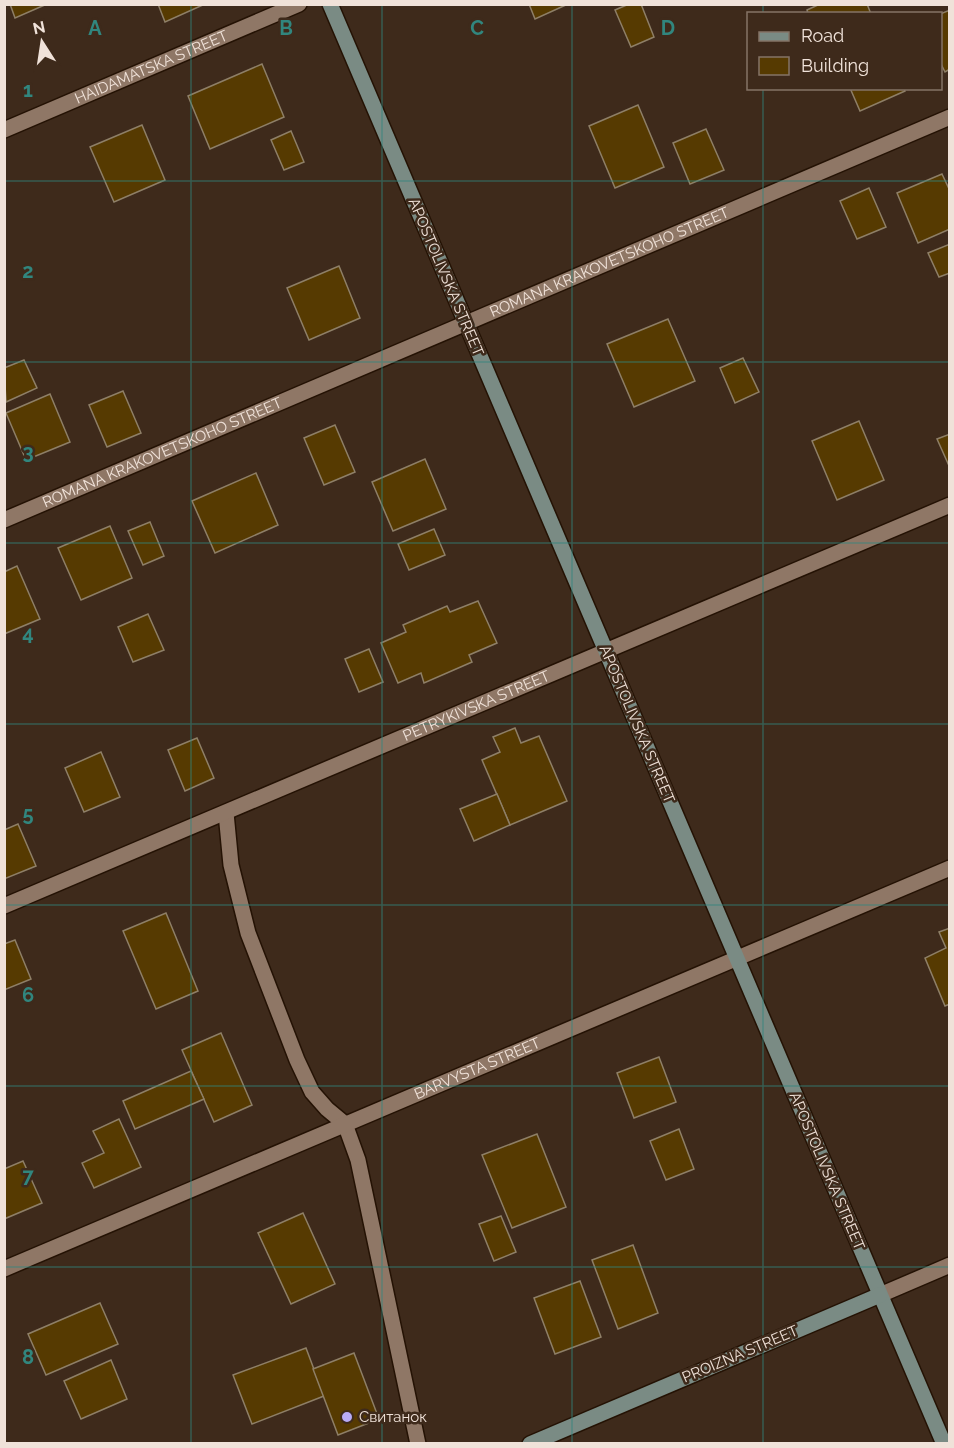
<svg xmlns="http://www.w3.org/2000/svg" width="954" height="1448" viewBox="0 0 954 1448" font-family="Raleway,sans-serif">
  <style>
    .building { fill: #563a01; stroke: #8e7f67; stroke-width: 1.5 }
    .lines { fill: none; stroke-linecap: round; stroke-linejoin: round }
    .lane-casing { stroke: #241204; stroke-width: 18 }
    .street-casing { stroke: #241204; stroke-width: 18 }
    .secondary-casing { stroke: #241204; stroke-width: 18 }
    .lane { stroke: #8f7766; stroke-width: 15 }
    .street { stroke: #8f7766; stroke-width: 15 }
    .secondary { stroke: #7a8b84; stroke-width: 15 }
    .grid { fill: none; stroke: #31867e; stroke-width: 1.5; stroke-opacity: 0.55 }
    .poi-dot { fill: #b8abf7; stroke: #3e2a1b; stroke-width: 2 }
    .labels { text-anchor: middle; stroke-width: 5; stroke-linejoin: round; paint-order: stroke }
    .street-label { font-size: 15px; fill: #f0e2d9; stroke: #3e2a1b }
    .poi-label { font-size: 15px; fill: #f0e2d9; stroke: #3e2a1b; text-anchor: start }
    .grid-label { font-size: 20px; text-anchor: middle; font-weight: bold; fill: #31867e; stroke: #3e2a1b; stroke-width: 5; stroke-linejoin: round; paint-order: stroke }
  </style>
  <rect width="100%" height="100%" fill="#3e2a1b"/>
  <g class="building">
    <path d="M 10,4 L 47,4 L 15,18 Z"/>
    <path d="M 158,4 L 205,4 L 165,22 Z"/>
    <path d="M 529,4 L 568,4 L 535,19 Z"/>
    <path d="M 629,4 L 641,4 L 654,37 L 631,47 L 615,10 Z"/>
    <path d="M 820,4 L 867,4 L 871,14 L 808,14 L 807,10 Z"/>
    <path d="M 950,10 L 950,69 L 945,72 L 940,62 L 940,14 Z"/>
    <path d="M 262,64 L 284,117 L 210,149 L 188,96 Z"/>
    <path d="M 850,88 L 904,88 L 905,91 L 860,111 Z"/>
    <path d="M 638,105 L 664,167 L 615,188 L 589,126 Z"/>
    <path d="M 142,125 L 165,180 L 114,202 L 90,147 Z"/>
    <path d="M 706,129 L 724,170 L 690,184 L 673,143 Z"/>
    <path d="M 291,131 L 304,162 L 284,170 L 271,140 Z"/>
    <path d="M 942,174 L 950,191 L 950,229 L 918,243 L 897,193 Z"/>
    <path d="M 869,188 L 886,227 L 857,239 L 840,201 Z"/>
    <path d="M 950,244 L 950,273 L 939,277 L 928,253 Z"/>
    <path d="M 339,266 L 360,318 L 309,340 L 287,288 Z"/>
    <path d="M 668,319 L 695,381 L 634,407 L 607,344 Z"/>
    <path d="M 743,358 L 759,392 L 735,403 L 720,368 Z"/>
    <path d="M 24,360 L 37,388 L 6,402 L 4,368 Z"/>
    <path d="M 123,391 L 141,433 L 107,447 L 89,405 Z"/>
    <path d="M 50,394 L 70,442 L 26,460 L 6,413 Z"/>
    <path d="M 859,421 L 884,480 L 837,500 L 812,441 Z"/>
    <path d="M 335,425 L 355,472 L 324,485 L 304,438 Z"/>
    <path d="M 950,434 L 950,468 L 937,439 Z"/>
    <path d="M 425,459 L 446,509 L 393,531 L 372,482 Z"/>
    <path d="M 256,473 L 278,525 L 215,553 L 192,501 Z"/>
    <path d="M 150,522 L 164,556 L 143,565 L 128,531 Z"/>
    <path d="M 110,526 L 132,578 L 81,600 L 58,548 Z"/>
    <path d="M 434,529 L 445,555 L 409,570 L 398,544 Z"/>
    <path d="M 17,566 L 40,619 L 4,634 L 4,572 Z"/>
    <path d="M 478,601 L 497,643 L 469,655 L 472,662 L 424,683 L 421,673 L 398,683 L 381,643 L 406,632 L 403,625 L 447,606 L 450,612 Z"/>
    <path d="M 148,614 L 164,650 L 133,662 L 118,627 Z"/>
    <path d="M 369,649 L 383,682 L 359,692 L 345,659 Z"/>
    <path d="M 515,728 L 521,743 L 539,736 L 567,801 L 510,825 L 482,760 L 500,752 L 493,737 Z"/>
    <path d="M 197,738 L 214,778 L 185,791 L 168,750 Z"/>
    <path d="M 101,752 L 120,797 L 84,812 L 65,768 Z"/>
    <path d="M 497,794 L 510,825 L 474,841 L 460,809 Z"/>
    <path d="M 18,824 L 36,866 L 4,879 L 4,830 Z"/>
    <path d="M 166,913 L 198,991 L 156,1009 L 123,931 Z"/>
    <path d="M 950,928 L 950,1004 L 945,1006 L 925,958 L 946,948 L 939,932 Z"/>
    <path d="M 15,940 L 31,979 L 4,990 L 4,944 Z"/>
    <path d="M 221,1033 L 252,1105 L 214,1122 L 182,1050 Z"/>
    <path d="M 659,1057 L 676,1102 L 634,1118 L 617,1073 Z"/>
    <path d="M 191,1071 L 204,1099 L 135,1129 L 123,1101 Z"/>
    <path d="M 119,1119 L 141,1167 L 94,1188 L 82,1163 L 104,1153 L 93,1131 Z"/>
    <path d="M 679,1129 L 694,1169 L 666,1180 L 650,1141 Z"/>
    <path d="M 537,1134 L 566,1207 L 512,1228 L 482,1155 Z"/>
    <path d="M 23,1161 L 42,1203 L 4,1219 L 4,1169 Z"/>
    <path d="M 303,1213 L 335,1284 L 291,1304 L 258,1233 Z"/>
    <path d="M 501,1216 L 516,1252 L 494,1261 L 479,1224 Z"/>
    <path d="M 633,1245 L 658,1313 L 618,1329 L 592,1260 Z"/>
    <path d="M 580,1281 L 601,1337 L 555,1354 L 534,1298 Z"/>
    <path d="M 100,1303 L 118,1344 L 46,1375 L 28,1334 Z"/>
    <path d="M 306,1348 L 324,1396 L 252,1424 L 233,1375 Z"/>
    <path d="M 354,1353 L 379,1419 L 338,1435 L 313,1369 Z"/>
    <path d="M 111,1360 L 127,1399 L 81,1419 L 64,1381 Z"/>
  </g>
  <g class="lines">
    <g class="lane-casing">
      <path id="lane" d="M 226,813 L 231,865 L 248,933 L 297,1060 L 312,1092 L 327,1109 L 345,1124 L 358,1160 L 418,1444"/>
    </g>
    <g class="street-casing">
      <g id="street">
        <path id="s1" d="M 4,130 L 299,4"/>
        <path id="s2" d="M 4,520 L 950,117"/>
        <path id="s3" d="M 4,906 L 950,505"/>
        <path id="s4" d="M 4,1269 L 950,868"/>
        <path d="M 880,1295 L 950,1265"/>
      </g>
    </g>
    <g class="secondary-casing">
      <g id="secondary">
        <path d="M 330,4 L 944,1444"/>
        <path d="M 530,1444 L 880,1295"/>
      </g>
    </g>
    <use href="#lane" class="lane"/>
    <use href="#street" class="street"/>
    <use href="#secondary" class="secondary"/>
  </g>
  <path class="grid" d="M 191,4 L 191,1444M 382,4 L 382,1444M 572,4 L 572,1444M 763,4 L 763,14M 763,88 L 763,1444M 4,181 L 950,181M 4,362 L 950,362M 4,543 L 950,543M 4,724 L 950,724M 4,905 L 950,905M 4,1086 L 950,1086M 4,1267 L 950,1267"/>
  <circle class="poi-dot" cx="347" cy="1417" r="6"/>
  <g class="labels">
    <g class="street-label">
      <text dy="5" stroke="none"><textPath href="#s1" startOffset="160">HAIDAMATSKA STREET</textPath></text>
      <text dy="5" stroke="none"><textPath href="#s2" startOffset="658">ROMANA KRAKOVETSKOHO STREET</textPath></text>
      <text transform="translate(446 277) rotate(67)" y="5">APOSTOLIVSKA STREET</text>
      <text dy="5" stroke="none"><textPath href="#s2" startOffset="172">ROMANA KRAKOVETSKOHO STREET</textPath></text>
      <text dy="5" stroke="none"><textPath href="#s3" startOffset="513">PETRYKIVSKA STREET</textPath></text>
      <text transform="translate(637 724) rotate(67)" y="5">APOSTOLIVSKA STREET</text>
      <text dy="5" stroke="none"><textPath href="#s4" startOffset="514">BARVYSTA STREET</textPath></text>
      <text transform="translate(827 1171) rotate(67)" y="5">APOSTOLIVSKA STREET</text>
      <text transform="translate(740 1354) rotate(-23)" y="5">PROIZNA STREET</text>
    </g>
    <g class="poi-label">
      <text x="359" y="1422">Свитанок</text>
    </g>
  </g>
  <g class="grid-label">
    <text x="95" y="35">A</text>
    <text x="286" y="35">B</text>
    <text x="477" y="35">C</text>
    <text x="668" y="35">D</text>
    <text x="28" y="97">1</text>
    <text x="28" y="278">2</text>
    <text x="28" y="459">3</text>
    <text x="28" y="640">4</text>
    <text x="28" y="821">5</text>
    <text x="28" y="1002">6</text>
    <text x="28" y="1183">7</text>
    <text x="28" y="1364">8</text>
  </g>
  <rect width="954" height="1448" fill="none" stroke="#f0e2d9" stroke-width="12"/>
  <rect x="747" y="12" width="195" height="78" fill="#3e2a1b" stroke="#857467" stroke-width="1.5"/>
  <rect x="759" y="32" width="30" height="9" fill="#7a8b84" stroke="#857467" stroke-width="1.5"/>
  <text x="801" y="42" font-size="18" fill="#f0e2d9">Road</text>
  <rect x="759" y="57" width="30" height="18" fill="#563a01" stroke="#857467" stroke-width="1.5"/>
  <text x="801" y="72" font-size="18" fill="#f0e2d9">Building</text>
  <g transform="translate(42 42) rotate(348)" stroke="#3e2a1b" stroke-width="4.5" paint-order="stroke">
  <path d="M0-4.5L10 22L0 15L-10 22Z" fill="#f0e2d9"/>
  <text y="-9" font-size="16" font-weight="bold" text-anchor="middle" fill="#f0e2d9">N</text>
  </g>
</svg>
